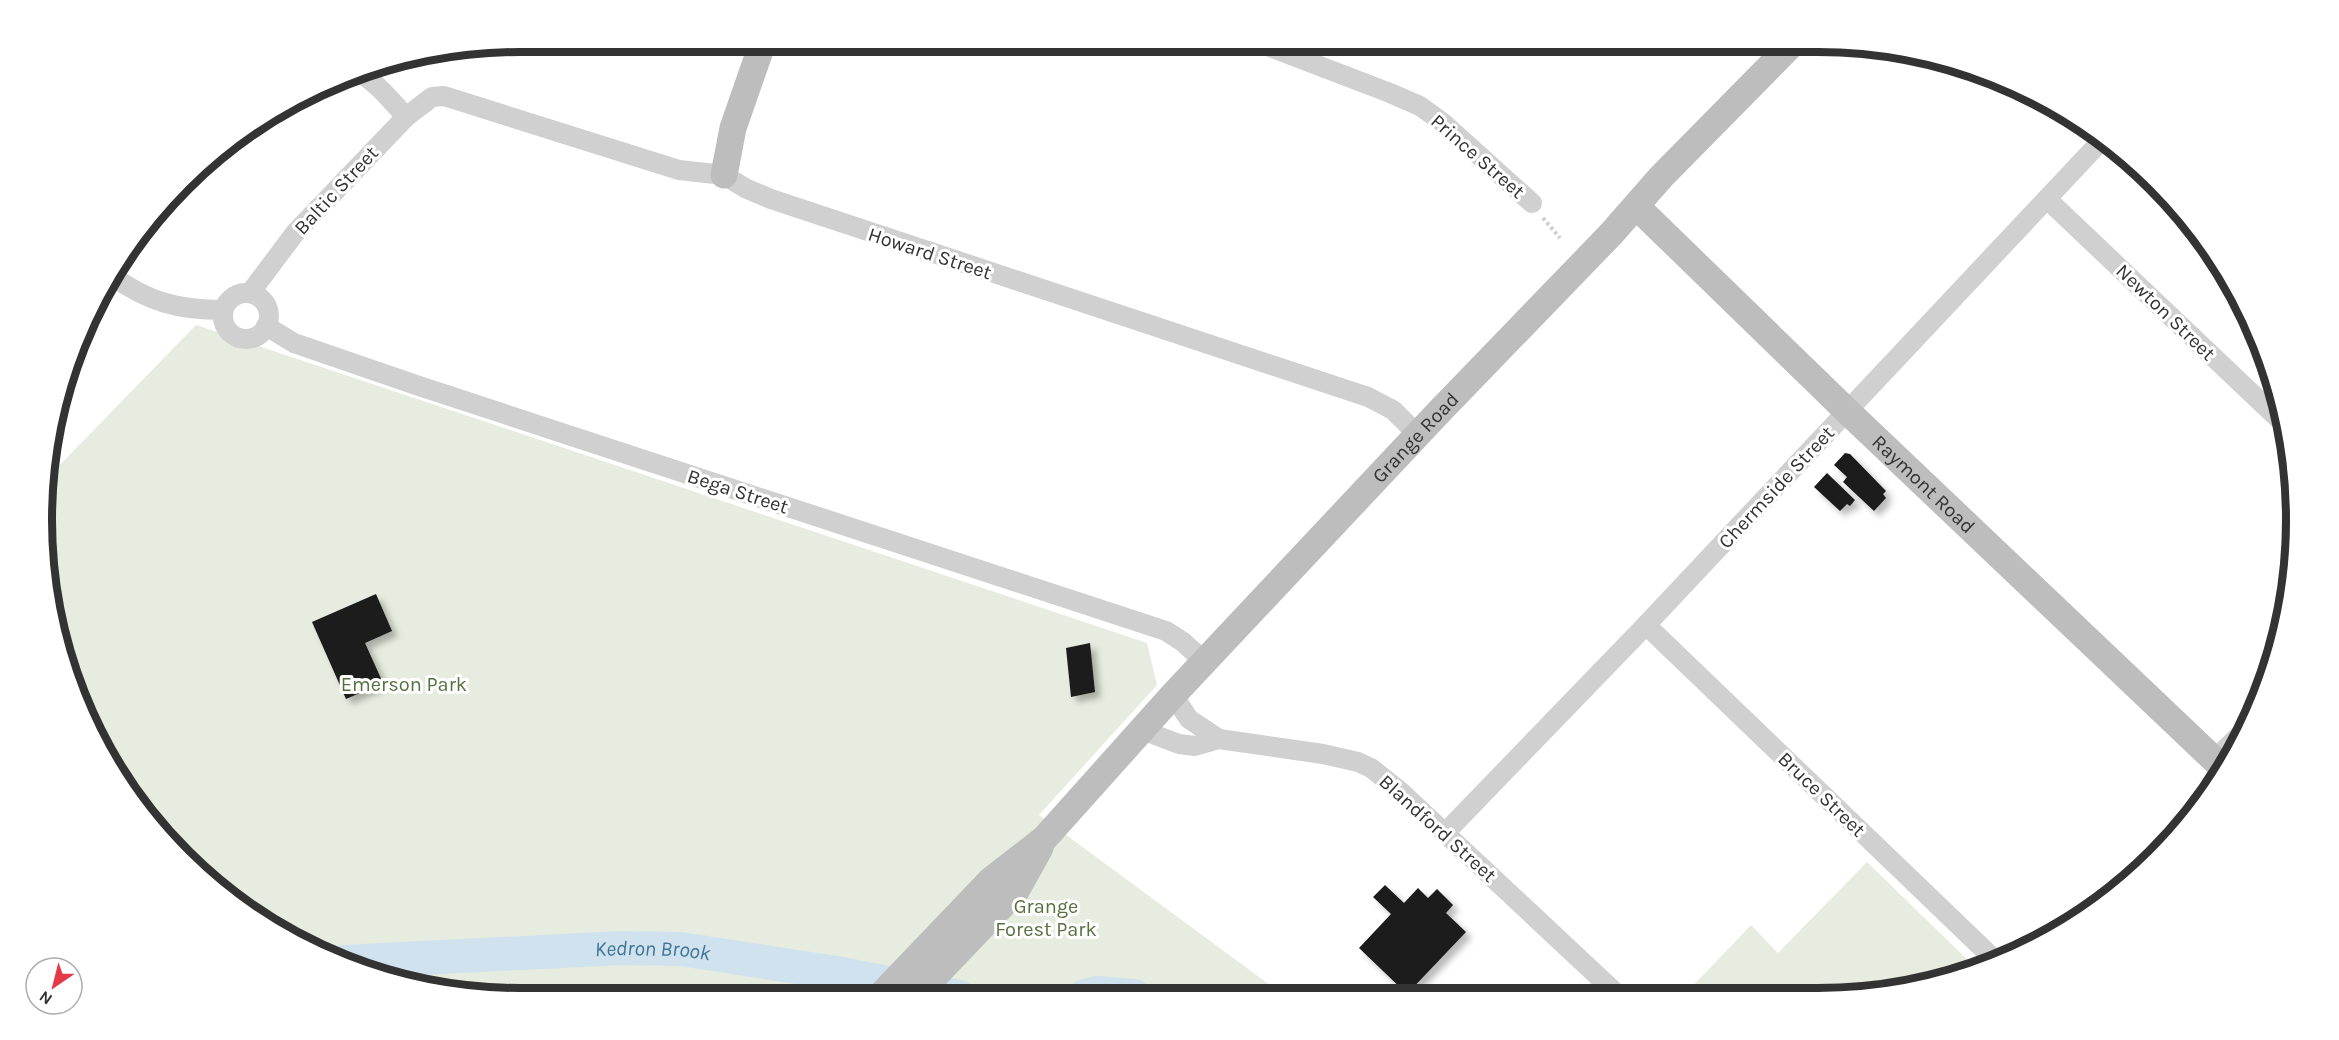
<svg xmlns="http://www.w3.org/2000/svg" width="2339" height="1040" viewBox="0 0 2339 1040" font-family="Karla,sans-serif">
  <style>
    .green { fill: #e6ecdf }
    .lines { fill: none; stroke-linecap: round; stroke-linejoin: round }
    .river { stroke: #cfe2ee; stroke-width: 34 }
    .building { fill: #1a1a1a; filter: url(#shadow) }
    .path { stroke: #cdcdcd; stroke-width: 4; stroke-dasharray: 3 3; stroke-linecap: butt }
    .street { stroke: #d0d0d0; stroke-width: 20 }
    .secondary { stroke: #bdbdbd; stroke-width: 27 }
    .labels { text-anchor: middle; stroke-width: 6; stroke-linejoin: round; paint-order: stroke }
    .street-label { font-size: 20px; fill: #333; stroke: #fff }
    .park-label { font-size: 20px; fill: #56703f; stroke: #fff }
    .water-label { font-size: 21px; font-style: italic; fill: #3f7597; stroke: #fff }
    .rim { fill: none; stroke: #333; stroke-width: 8 }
  </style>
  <defs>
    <filter id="shadow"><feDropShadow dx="5.5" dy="5.5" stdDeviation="3" flood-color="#0004"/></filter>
  </defs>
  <rect width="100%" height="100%" fill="#fff"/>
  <g class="green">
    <path d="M 196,325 L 1147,643 L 1157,685 L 1039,815 L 1285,996 L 520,998 L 366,973 L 281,934 L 205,880 L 106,759 L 67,674 L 46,583 L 50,475 Z"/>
    <path d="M 1867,862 L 1976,968 L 1882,994 L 1685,994 L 1751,925 L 1778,953 Z"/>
  </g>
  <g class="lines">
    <g class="river">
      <path id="s1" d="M 343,962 L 621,948 L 681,949 L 836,973 L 959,997"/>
      <path d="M 1085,996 L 1097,993 L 1134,996"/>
    </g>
  </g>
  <g class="building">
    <path d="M 1845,453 L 1850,454 L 1886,491 L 1883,494 L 1886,498 L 1874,511 L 1843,482 L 1847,477 L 1834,465 Z"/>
    <path d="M 1827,473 L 1855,500 L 1850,506 L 1847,504 L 1840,511 L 1814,487 Z"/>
    <path d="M 376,594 L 392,631 L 365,643 L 383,683 L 346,699 L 312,622 Z"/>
    <path d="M 1090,643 L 1095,692 L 1071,697 L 1066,648 Z"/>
    <path d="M 1385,885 L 1404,903 L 1418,888 L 1428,898 L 1437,889 L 1453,905 L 1446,913 L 1466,932 L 1407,994 L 1359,948 L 1391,914 L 1373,897 Z"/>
  </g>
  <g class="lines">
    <g class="path">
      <path d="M 1543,218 L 1560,238"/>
      <path d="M 613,998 L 692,994 L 727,997"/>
    </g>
    <g class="street">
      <path d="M 1257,42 L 1390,93 L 1420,106 L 1442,122 L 1532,203"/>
      <path d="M 357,71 C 377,83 391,100 406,117"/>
      <path d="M 2047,199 L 2286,426"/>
      <path d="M 111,275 C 148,302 178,310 223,310"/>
      <path d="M 250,293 L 295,233 L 406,117 L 432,97 L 444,96 L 679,170 L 724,175 L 745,188 L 771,199 L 1368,397 L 1393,410 L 1418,435"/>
      <circle cx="246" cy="316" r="23"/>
      <path d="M 266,326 L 294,343 L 419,386 L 1166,631 L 1183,642 L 1205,662"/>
      <path d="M 1646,625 L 1998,963"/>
      <path d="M 1173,695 L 1189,719 L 1219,739"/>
      <path d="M 1142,730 L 1179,744 L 1195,746 L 1219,739 L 1323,754 L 1358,762 L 1371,768 L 1400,791 L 1618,995"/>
      <path d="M 2214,760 L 2243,732"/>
      <path d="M 1445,833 L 1646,625 L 2103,139"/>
    </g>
    <g class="secondary">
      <path d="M 724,175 L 733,128 L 763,42"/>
      <path id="s2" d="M 1636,206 L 1847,411 L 2224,769"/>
      <path id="s3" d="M 879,997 L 990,881 L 1044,839 L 1173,695 L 1438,413 L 1611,234 L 1661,177 L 1794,42"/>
      <path d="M 915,997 L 1016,891 L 1040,848"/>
    </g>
  </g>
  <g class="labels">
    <g class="street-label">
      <text transform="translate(1478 156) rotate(41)" y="7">Prince Street</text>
      <text transform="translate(336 190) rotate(-47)" y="7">Baltic Street</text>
      <text transform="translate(930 253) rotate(18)" y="7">Howard Street</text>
      <text transform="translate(2166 312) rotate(44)" y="7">Newton Street</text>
      <text dy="7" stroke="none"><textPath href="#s3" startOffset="776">Grange Road</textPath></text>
      <text dy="7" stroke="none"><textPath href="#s2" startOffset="400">Raymont Road</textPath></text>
      <text transform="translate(1776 487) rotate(-47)" y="7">Chermside Street</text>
      <text transform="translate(738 491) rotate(18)" y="7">Bega Street</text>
      <text transform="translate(1822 794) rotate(44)" y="7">Bruce Street</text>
      <text transform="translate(1438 828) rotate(42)" y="7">Blandford Street</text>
    </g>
    <g class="park-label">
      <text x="404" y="691">Emerson Park</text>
      <text x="1046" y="913">Grange<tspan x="1046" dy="23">Forest Park</tspan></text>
    </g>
    <g class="water-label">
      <text dy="7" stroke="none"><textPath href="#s1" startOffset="310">Kedron Brook</textPath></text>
    </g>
  </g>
  <path d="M0 0H2339V1040H0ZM520 52H1818A468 468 0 0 1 2286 520V520A468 468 0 0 1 1818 988H520A468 468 0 0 1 52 520V520A468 468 0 0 1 520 52Z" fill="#fff" fill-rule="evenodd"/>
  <path class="rim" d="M520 52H1818A468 468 0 0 1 2286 520V520A468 468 0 0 1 1818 988H520A468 468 0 0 1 52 520V520A468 468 0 0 1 520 52Z"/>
  <g transform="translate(54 986) rotate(215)"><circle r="28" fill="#ffffff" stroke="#adadad" stroke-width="1.5"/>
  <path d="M0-4.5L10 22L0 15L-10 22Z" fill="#e63946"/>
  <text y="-9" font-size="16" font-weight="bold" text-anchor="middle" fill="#333333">N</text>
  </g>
</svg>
